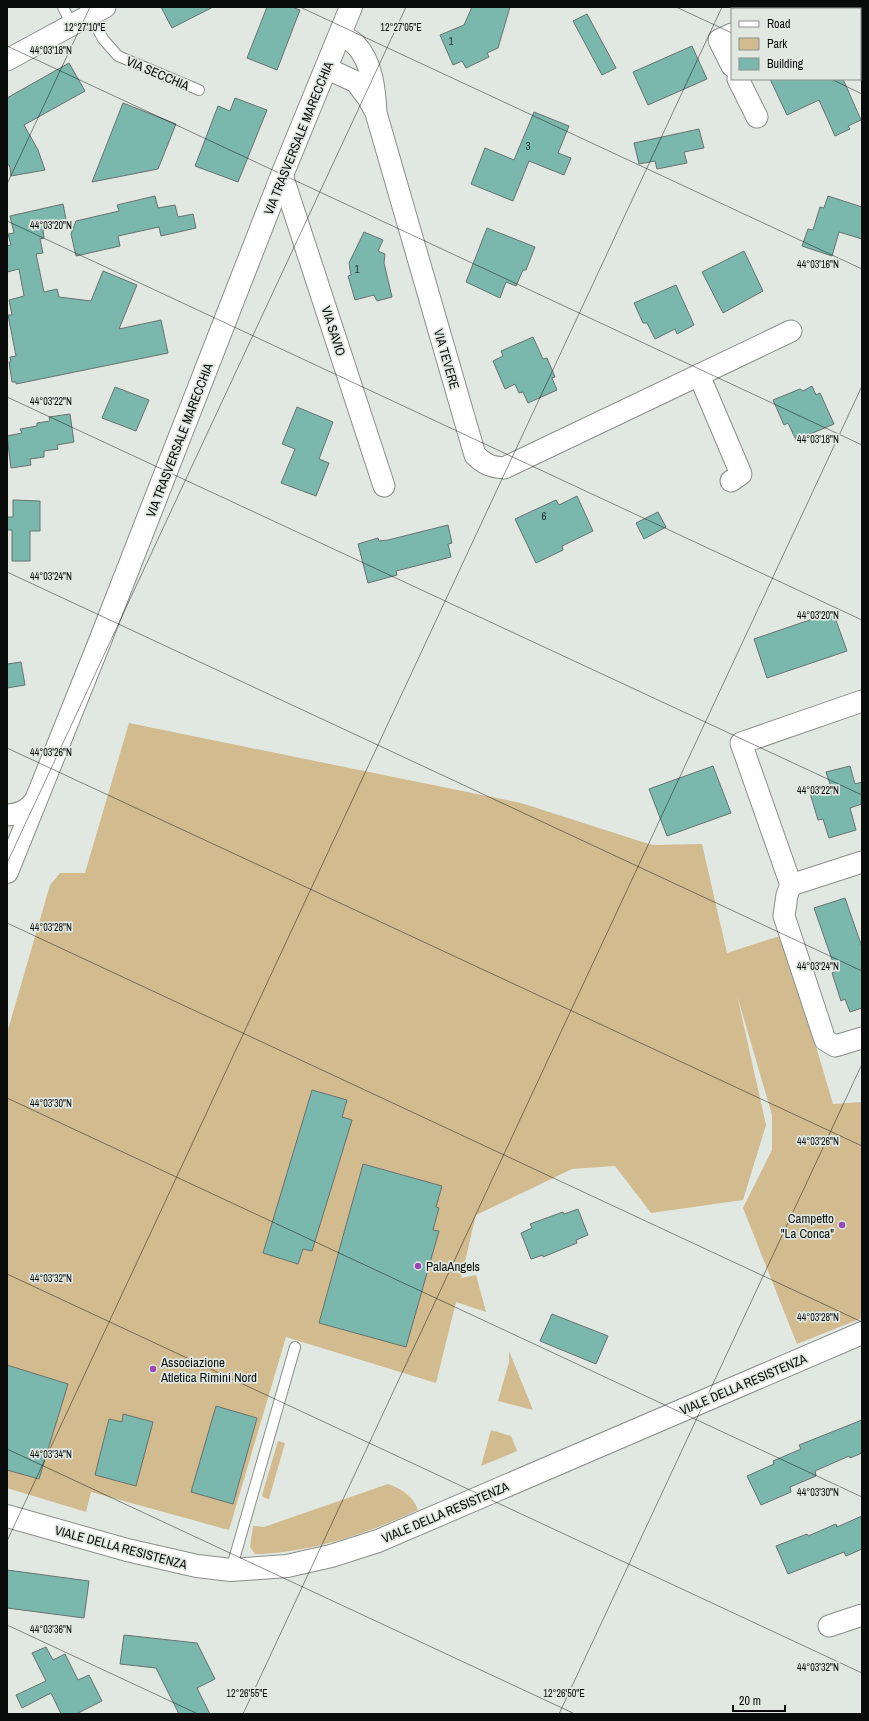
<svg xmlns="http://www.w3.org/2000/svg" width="869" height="1721" viewBox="0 0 869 1721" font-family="'Archivo Narrow',sans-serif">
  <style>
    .green { fill: #d1bb8f }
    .building { fill: #7ab7ad; stroke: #697270 }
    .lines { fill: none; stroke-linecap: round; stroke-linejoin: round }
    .service-casing { stroke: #898f8a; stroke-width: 12 }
    .minor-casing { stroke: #898f8a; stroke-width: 23 }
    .tertiary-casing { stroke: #898f8a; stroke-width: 24 }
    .service { stroke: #fff; stroke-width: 10 }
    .minor { stroke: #fff; stroke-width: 21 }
    .tertiary { stroke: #fff; stroke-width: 22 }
    .ticks { fill: none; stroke: #0a0c0b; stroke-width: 1; stroke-opacity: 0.45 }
    .poi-dot { fill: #9948b7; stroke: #e1e8e2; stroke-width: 1.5 }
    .labels { text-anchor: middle; stroke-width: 3.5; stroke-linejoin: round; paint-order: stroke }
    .number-label { font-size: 11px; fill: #263734 }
    .street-label { font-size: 13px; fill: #0a0c0b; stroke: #e1e8e2 }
    .poi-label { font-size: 13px; fill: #0a0c0b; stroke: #e1e8e2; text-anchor: start }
    .ticks-label { font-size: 10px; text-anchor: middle; fill: #0a0c0b; stroke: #e1e8e2; stroke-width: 3.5; stroke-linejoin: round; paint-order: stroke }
  </style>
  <rect width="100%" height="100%" fill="#e1e8e2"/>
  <g class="green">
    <path d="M 129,723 L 521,803 L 652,845 L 702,844 L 727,953 L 783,935 L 833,1104 L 862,1102 L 862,1318 L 797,1344 L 743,1208 L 772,1150 L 772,1115 L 737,995 L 766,1125 L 743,1200 L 651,1213 L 615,1166 L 572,1169 L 476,1215 L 461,1278 L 476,1275 L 486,1312 L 456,1302 L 436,1383 L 286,1337 L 229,1530 L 91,1492 L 86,1512 L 7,1488 L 7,1033 L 50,885 L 60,873 L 85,873 Z"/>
    <path d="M 509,1351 L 533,1410 L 498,1401 L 509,1362 Z"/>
    <path d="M 491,1430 L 511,1436 L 517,1451 L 481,1466 Z"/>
    <path d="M 278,1441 L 285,1443 L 269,1499 L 263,1497 L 262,1495 Z"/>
    <path d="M 388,1484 C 402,1489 413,1496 418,1510 C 368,1533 317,1551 261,1554 L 255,1554 L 250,1547 L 253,1526 L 264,1527 Z"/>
  </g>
  <g class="building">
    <path d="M 161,7 L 213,7 L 172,28 Z"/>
    <path d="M 267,7 L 292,7 L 300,10 L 277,70 L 247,58 Z"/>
    <path d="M 472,7 L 510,7 L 498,48 L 487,53 L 489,57 L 466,68 L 462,61 L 453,65 L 440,35 L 464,25 Z"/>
    <path d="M 587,14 L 616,68 L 602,75 L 573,21 Z"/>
    <path d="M 692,46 L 707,79 L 648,105 L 633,72 Z"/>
    <path d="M 69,63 L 85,91 L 24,125 L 38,150 L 45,170 L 11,176 L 10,167 L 7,163 L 7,98 Z"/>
    <path d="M 770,79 L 843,79 L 861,120 L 848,126 L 850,129 L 835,136 L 819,100 L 787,115 Z"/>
    <path d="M 235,98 L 267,110 L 238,182 L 195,166 L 218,106 L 230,111 Z"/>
    <path d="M 123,103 L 176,124 L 158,169 L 92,182 Z"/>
    <path d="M 534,112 L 569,126 L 558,153 L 571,158 L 564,175 L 529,161 L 513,201 L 471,184 L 485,148 L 514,160 Z"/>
    <path d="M 699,129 L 704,148 L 684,152 L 687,163 L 657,169 L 655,161 L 639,164 L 634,143 Z"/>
    <path d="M 155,196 L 158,208 L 175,205 L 178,217 L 193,214 L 196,228 L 161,236 L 159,227 L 118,236 L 120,246 L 76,256 L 71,234 L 76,221 L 119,211 L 117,205 Z"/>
    <path d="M 828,196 L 862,207 L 862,239 L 839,232 L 832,256 L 802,246 L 808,229 L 813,230 L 820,207 L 824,208 Z"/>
    <path d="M 63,204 L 67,224 L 43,230 L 44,238 L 40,239 L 43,253 L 36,254 L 44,292 L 57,289 L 59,297 L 91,301 L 103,271 L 137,285 L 119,329 L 161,320 L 168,353 L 16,384 L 16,382 L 12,382 L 9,362 L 11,362 L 10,357 L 16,356 L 8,315 L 12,315 L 9,300 L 24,296 L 19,269 L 7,272 L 7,246 L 11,245 L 8,234 L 14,233 L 10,216 Z"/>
    <path d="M 487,228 L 535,247 L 526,270 L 523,270 L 516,286 L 506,282 L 500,298 L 466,282 Z"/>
    <path d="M 364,232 L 383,240 L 378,251 L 385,254 L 384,263 L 392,297 L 377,301 L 374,295 L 355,300 L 348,276 L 351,275 L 349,263 Z"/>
    <path d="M 744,251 L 763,291 L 723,313 L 702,272 Z"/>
    <path d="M 676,285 L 694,325 L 677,334 L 675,329 L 655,339 L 647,323 L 643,323 L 634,303 Z"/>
    <path d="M 533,337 L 543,359 L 547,358 L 555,377 L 552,378 L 557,390 L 528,403 L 523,392 L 519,393 L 515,384 L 505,389 L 493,361 L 503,356 L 501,351 Z"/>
    <path d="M 812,386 L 816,395 L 820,393 L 834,424 L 796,440 L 788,423 L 784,425 L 773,400 L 800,389 L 803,391 Z"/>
    <path d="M 115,387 L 149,400 L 136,431 L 102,418 Z"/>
    <path d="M 297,407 L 333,422 L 319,459 L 329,463 L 316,496 L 281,483 L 295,449 L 282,444 Z"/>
    <path d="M 70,414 L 74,442 L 57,445 L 58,449 L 44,451 L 44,457 L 30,459 L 31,465 L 11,468 L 7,436 L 22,433 L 20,429 L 37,426 L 37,423 L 50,421 L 49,417 Z"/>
    <path d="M 577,496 L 593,531 L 562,546 L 563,550 L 536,563 L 515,519 L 556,500 L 559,505 Z"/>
    <path d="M 13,500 L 40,501 L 40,531 L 30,531 L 30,561 L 12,561 L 12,530 L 7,530 L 7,517 L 13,517 Z"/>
    <path d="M 658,512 L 666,527 L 644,539 L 636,523 Z"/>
    <path d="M 448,525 L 452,543 L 448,544 L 451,557 L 396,571 L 397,575 L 368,583 L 358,544 L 378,538 L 379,541 L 388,540 Z"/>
    <path d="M 833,612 L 847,651 L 767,678 L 754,639 Z"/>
    <path d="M 21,662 L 25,685 L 7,688 L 7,664 Z"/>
    <path d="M 713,766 L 731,813 L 667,836 L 649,789 Z"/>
    <path d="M 850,766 L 855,784 L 862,782 L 862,804 L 850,808 L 856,830 L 829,838 L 823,819 L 818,820 L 810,793 L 831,787 L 826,772 Z"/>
    <path d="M 845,898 L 862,947 L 862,1008 L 850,1012 L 845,999 L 841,1001 L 832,973 L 836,971 L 814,908 Z"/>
    <path d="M 312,1090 L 347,1100 L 342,1117 L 352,1120 L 312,1251 L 303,1249 L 298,1264 L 263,1253 Z"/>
    <path d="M 363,1164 L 442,1186 L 436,1207 L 439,1208 L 433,1230 L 439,1231 L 406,1347 L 319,1323 Z"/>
    <path d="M 578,1209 L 588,1235 L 576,1240 L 577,1243 L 543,1257 L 543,1255 L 531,1259 L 521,1233 L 532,1228 L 530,1224 L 563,1212 L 564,1214 Z"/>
    <path d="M 552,1314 L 608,1336 L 596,1364 L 540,1341 Z"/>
    <path d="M 7,1365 L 68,1384 L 39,1479 L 7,1470 Z"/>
    <path d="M 216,1406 L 257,1418 L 233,1504 L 191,1492 Z"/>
    <path d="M 123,1414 L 153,1422 L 136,1486 L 95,1475 L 109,1419 L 122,1422 Z"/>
    <path d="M 862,1420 L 862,1453 L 850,1458 L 849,1456 L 815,1471 L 816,1476 L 790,1487 L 791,1492 L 761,1505 L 747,1476 L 774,1464 L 773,1461 L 801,1449 L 799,1445 Z"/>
    <path d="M 862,1516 L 862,1549 L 846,1556 L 844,1552 L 788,1574 L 776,1546 L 807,1534 L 808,1536 L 836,1524 L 837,1527 Z"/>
    <path d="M 7,1570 L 89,1581 L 84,1618 L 7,1608 Z"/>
    <path d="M 124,1635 L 197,1643 L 215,1679 L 197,1688 L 210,1714 L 179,1714 L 156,1668 L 120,1664 Z"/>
    <path d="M 46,1647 L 53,1660 L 65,1654 L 78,1680 L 89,1675 L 102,1701 L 76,1714 L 61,1714 L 51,1693 L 22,1708 L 16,1695 L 46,1681 L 32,1653 Z"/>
  </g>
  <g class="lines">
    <g class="service-casing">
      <g id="service">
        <path d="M 63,7 L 72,25"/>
        <path d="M 90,15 L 103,39 L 118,56 L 199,90"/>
        <path d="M 231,1570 L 295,1347"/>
      </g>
    </g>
    <g class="minor-casing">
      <g id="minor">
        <path d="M 850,7 L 851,9"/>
        <path d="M 791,9 L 795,7"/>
        <path d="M 860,28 L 862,32"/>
        <path d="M 340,34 C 345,37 351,40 356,45 C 372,62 375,90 376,113 L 475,455 C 484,464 491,467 504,468 L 791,331"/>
        <path d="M 732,34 L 719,40 L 732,66"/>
        <path d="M 7,60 L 105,7"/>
        <path d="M 326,68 L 356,82 L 368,98 L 374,109"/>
        <path d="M 738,79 L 757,117"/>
        <path d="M 282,175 L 384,486"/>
        <path d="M 699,375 L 741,474 L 731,481"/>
        <path d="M 7,815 C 21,814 26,811 36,800"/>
        <path d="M 862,862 L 791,885 L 787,895 L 784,916 L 825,1040 L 835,1046 L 862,1038"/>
        <path d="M 791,885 L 741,743 L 862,701"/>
        <path d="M 829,1626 L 862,1615"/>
      </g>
    </g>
    <g class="tertiary-casing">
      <g id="tertiary">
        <path d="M 7,872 L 98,646 L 282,175 L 351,7"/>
        <path d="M 7,1516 L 127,1550 L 197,1566 L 231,1570 L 287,1566 L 331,1556 L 378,1541 L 862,1333"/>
      </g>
    </g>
    <use href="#service" class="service"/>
    <use href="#minor" class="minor"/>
    <use href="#tertiary" class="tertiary"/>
  </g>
  <path class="ticks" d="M 300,7 L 862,269M 676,7 L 732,33M 7,46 L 862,445M 831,79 L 862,94M 7,184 L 90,7M 7,221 L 862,620M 7,397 L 862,795M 7,572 L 862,971M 7,748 L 862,1146M 7,863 L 406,7M 7,923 L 862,1322M 7,1098 L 862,1497M 7,1274 L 862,1673M 7,1449 L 575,1714M 7,1541 L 722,7M 7,1625 L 198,1714M 243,1714 L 862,386M 559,1714 L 862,1064"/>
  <g class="poi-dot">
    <circle cx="842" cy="1225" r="4"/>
    <circle cx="418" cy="1266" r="4"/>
    <circle cx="153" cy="1369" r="4"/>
  </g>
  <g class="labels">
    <g class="number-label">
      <text x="451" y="45">1</text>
      <text x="528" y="150">3</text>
      <text x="357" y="273">1</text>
      <text x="544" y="520">6</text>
    </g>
    <g class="street-label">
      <text transform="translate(158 73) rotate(23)" y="5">VIA SECCHIA</text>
      <text transform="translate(298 138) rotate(-68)" y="5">VIA TRASVERSALE MARECCHIA</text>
      <text transform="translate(334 331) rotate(72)" y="5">VIA SAVIO</text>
      <text transform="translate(447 359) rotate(74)" y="5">VIA TEVERE</text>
      <text transform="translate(179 440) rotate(-69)" y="5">VIA TRASVERSALE MARECCHIA</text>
      <text transform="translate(743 1384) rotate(-23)" y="5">VIALE DELLA RESISTENZA</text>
      <text transform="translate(445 1512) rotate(-23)" y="5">VIALE DELLA RESISTENZA</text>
      <text transform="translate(121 1547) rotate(15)" y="5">VIALE DELLA RESISTENZA</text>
    </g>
    <g class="poi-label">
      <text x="834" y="1223" text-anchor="end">Campetto<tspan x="834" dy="15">"La Conca"</tspan></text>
      <text x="426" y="1271">PalaAngels</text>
      <text x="161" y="1367">Associazione<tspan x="161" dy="15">Atletica Rimini Nord</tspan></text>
    </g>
  </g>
  <g class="ticks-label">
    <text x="85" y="31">12°27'10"E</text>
    <text x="401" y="31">12°27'05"E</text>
    <text x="51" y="54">44°03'18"N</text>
    <text x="51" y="229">44°03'20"N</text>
    <text x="818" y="268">44°03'16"N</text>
    <text x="51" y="405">44°03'22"N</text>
    <text x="818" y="443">44°03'18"N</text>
    <text x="51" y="580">44°03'24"N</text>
    <text x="818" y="619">44°03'20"N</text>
    <text x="51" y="756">44°03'26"N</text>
    <text x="818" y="794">44°03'22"N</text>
    <text x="51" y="931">44°03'28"N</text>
    <text x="818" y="970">44°03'24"N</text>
    <text x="51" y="1107">44°03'30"N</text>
    <text x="818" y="1145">44°03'26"N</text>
    <text x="51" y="1282">44°03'32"N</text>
    <text x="818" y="1321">44°03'28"N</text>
    <text x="51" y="1458">44°03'34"N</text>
    <text x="818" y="1496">44°03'30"N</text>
    <text x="51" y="1633">44°03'36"N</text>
    <text x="818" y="1671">44°03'32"N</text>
    <text x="247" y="1697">12°26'55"E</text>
    <text x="564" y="1697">12°26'50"E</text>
  </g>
  <rect width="869" height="1721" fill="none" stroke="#0a0c0b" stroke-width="16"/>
  <rect x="731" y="8" width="130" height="72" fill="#e1e8e2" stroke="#8b908c"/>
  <rect x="739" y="21" width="20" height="6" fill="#ffffff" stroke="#8b908c"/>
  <text x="767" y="28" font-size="12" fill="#0a0c0b">Road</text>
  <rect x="739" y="38" width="20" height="12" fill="#d1bb8f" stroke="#8b908c"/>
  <text x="767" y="48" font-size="12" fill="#0a0c0b">Park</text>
  <rect x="739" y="58" width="20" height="12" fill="#7ab7ad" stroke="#8b908c"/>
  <text x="767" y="68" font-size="12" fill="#0a0c0b">Building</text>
  <path d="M733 1705v6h52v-6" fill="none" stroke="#0a0c0b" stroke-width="2"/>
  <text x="739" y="1705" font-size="12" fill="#0a0c0b" stroke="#e1e8e2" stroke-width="3" paint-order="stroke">20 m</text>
</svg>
